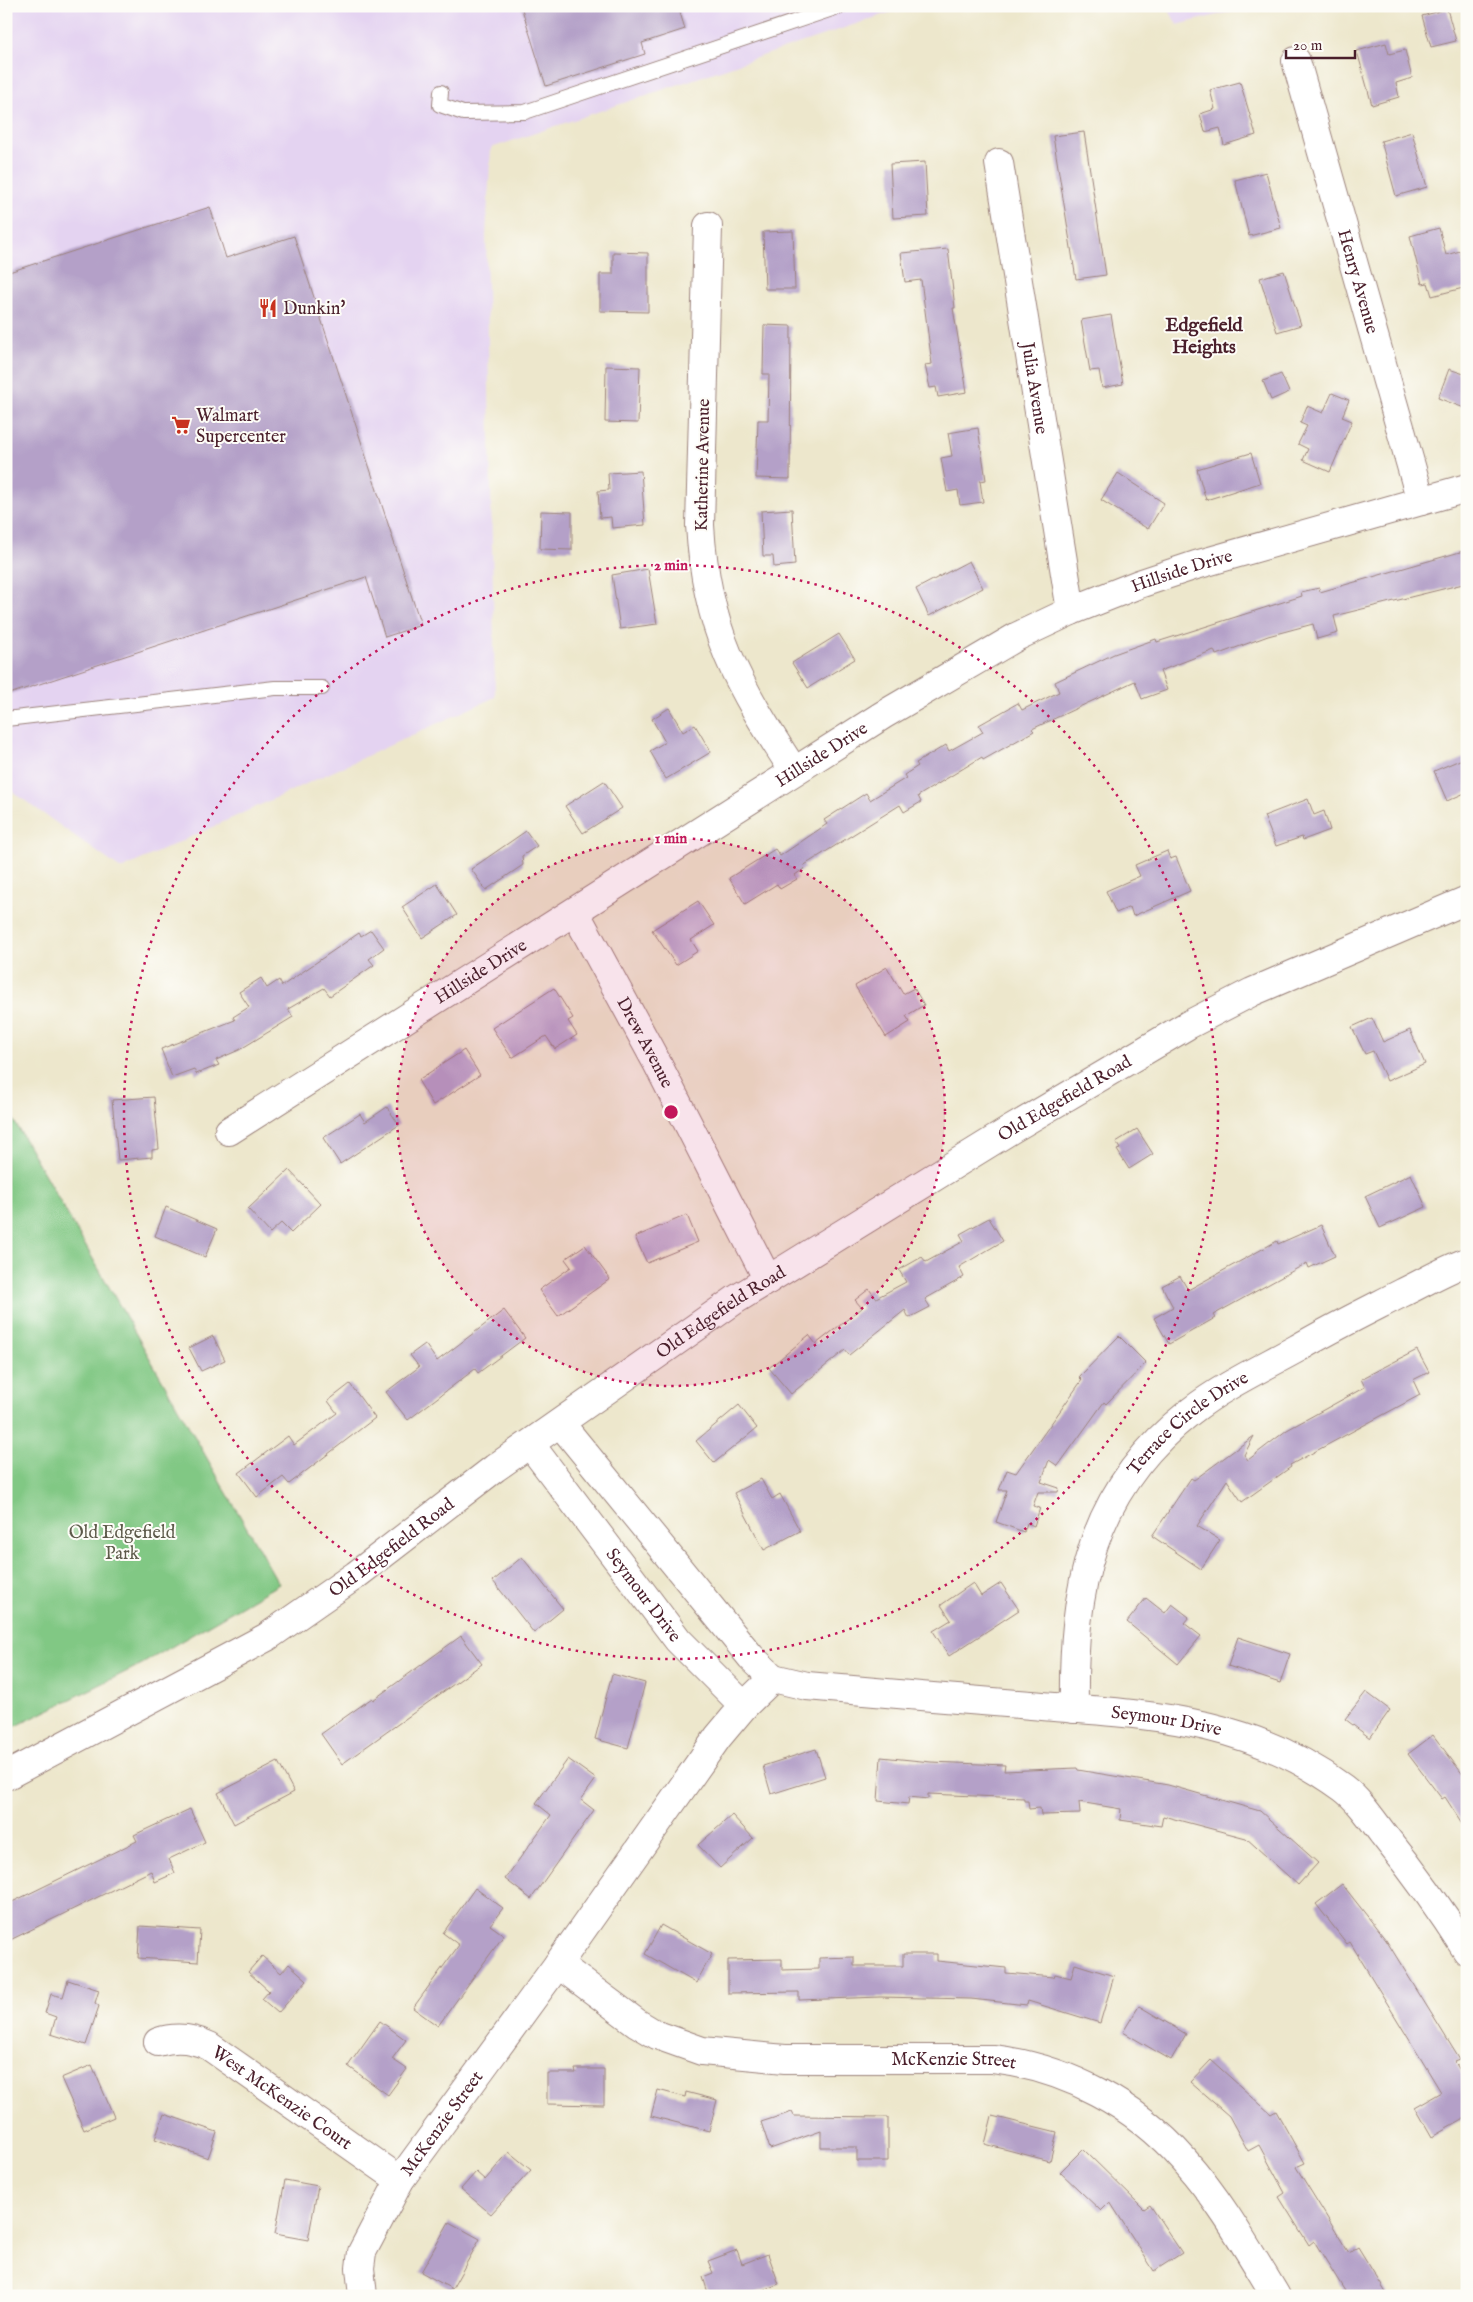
<svg xmlns="http://www.w3.org/2000/svg" width="1473" height="2302" viewBox="0 0 1473 2302" font-family="'IM FELL English',serif">
  <style>
    .built { fill: #e4d3f1 }
    .green { fill: #81c884; stroke: #667458 }
    .building { fill: #b4a0c8 }
    .lines { fill: none; stroke-linecap: round; stroke-linejoin: round }
    .lane-casing { stroke: #9c837c; stroke-width: 16 }
    .street-casing { stroke: #9c837c; stroke-width: 30 }
    .secondary-casing { stroke: #9c837c; stroke-width: 30 }
    .lane { stroke: #fff; stroke-width: 14 }
    .street { stroke: #fff; stroke-width: 28 }
    .secondary { stroke: #fff; stroke-width: 28 }
    .ring { fill: none; stroke: #c2185b; stroke-width: 2.5; stroke-dasharray: 2.5 5 }
    .labels { text-anchor: middle; stroke-width: 4; stroke-linejoin: round; paint-order: stroke }
    .street-label { font-size: 18px; fill: #4a1f2b; stroke: #fdfcf7 }
    .poi-label { font-size: 18px; fill: #4a1f2b; stroke: #fdfcf7; text-anchor: start }
    .park-label { font-size: 18px; fill: #5d5a4a; stroke: #fdfcf7 }
    .neighbourhood-label { font-size: 19px; font-weight: bold; fill: #4a1f2b; stroke: #fdfcf7 }
    .centre { fill: #c2185b; stroke: #fdfcf7; stroke-width: 2.5 }
    .ring-label { font-size: 15px; text-anchor: middle; font-weight: bold; fill: #c2185b; stroke: #fdfcf7; stroke-width: 4; stroke-linejoin: round; paint-order: stroke }
  </style>
  <rect width="100%" height="100%" fill="#fdfcf7"/>
  <filter id="ink" filterUnits="userSpaceOnUse"><feTurbulence type="fractalNoise" baseFrequency=".02" numOctaves="2"/><feDisplacementMap in="SourceGraphic" scale="10" xChannelSelector="R" yChannelSelector="G"/><feConvolveMatrix kernelMatrix="1 2 1 2 8 2 1 2 1" color-interpolation-filters="sRGB"/></filter>
  <filter id="wash" filterUnits="userSpaceOnUse"><feTurbulence type="fractalNoise" baseFrequency=".0096" numOctaves="4" result="noise"/><feDisplacementMap in="SourceGraphic" scale="20" xChannelSelector="R" yChannelSelector="G"/><feGaussianBlur stdDeviation="1.12" result="paint"/><feColorMatrix in="noise" values="0 0 0 0 0 0 0 0 0 0 0 0 0 0 0 0 0 1.4 0 .05"/><feComposite in="paint" operator="in"/></filter>
  <g filter="url(#wash)">
    <rect width="100%" height="100%" fill="#ede7cc"/>
    <g class="built">
      <path d="M 6,6 L 909,6 L 491,148 L 486,235 L 495,697 L 121,869 L 6,787 Z"/>
      <path d="M 1167,6 L 1253,6 L 1177,25 Z"/>
    </g>
    <path class="green" d="M 6,1107 L 279,1584 L 142,1664 L 6,1731 Z"/>
    <g id="blocks">
      <g class="building">
        <path d="M 521,6 L 678,6 L 685,29 L 642,43 L 645,54 L 546,86 Z"/>
        <path d="M 1447,9 L 1456,41 L 1431,47 L 1422,16 Z"/>
        <path d="M 1386,43 L 1389,54 L 1405,50 L 1412,78 L 1396,83 L 1399,97 L 1372,105 L 1357,51 Z"/>
        <path d="M 1240,82 L 1256,135 L 1224,145 L 1220,128 L 1205,132 L 1200,114 L 1215,109 L 1210,90 Z"/>
        <path d="M 1084,132 L 1106,275 L 1076,279 L 1053,136 Z"/>
        <path d="M 1412,132 L 1427,187 L 1396,196 L 1381,141 Z"/>
        <path d="M 925,162 L 928,216 L 893,218 L 890,164 Z"/>
        <path d="M 1266,172 L 1281,228 L 1249,236 L 1235,180 Z"/>
        <path d="M 210,207 L 226,258 L 294,236 L 421,625 L 385,637 L 366,577 L 6,695 L 6,273 Z"/>
        <path d="M 1439,228 L 1446,255 L 1460,251 L 1467,278 L 1467,287 L 1432,296 L 1428,283 L 1422,284 L 1410,236 Z"/>
        <path d="M 793,231 L 795,289 L 765,289 L 763,232 Z"/>
        <path d="M 948,249 L 955,308 L 953,308 L 967,392 L 938,397 L 936,387 L 930,388 L 925,365 L 932,364 L 921,280 L 905,282 L 901,253 Z"/>
        <path d="M 613,252 L 648,253 L 648,312 L 600,311 L 600,274 L 613,274 Z"/>
        <path d="M 1284,271 L 1301,325 L 1277,332 L 1260,278 Z"/>
        <path d="M 1111,315 L 1123,384 L 1102,388 L 1099,370 L 1090,371 L 1081,320 Z"/>
        <path d="M 764,325 L 791,326 L 790,479 L 756,478 L 758,420 L 768,420 L 769,374 L 763,374 Z"/>
        <path d="M 606,366 L 640,367 L 638,423 L 605,422 Z"/>
        <path d="M 1449,369 L 1467,375 L 1467,409 L 1438,398 Z"/>
        <path d="M 1281,374 L 1289,392 L 1271,400 L 1263,381 Z"/>
        <path d="M 1332,393 L 1349,400 L 1342,417 L 1352,421 L 1330,472 L 1303,460 L 1308,449 L 1298,444 L 1307,426 L 1300,423 L 1307,406 L 1323,413 Z"/>
        <path d="M 978,428 L 986,480 L 980,481 L 983,502 L 960,505 L 958,490 L 947,492 L 941,458 L 952,456 L 948,433 Z"/>
        <path d="M 1251,453 L 1260,483 L 1206,500 L 1197,469 Z"/>
        <path d="M 641,471 L 645,525 L 612,528 L 611,517 L 600,518 L 598,491 L 609,490 L 608,473 Z"/>
        <path d="M 1118,473 L 1164,503 L 1148,529 L 1101,500 Z"/>
        <path d="M 792,509 L 795,565 L 774,567 L 773,556 L 763,556 L 761,511 Z"/>
        <path d="M 541,511 L 572,512 L 572,550 L 540,549 Z"/>
        <path d="M 1467,550 L 1467,583 L 1334,616 L 1338,633 L 1317,639 L 1313,624 L 1268,636 L 1216,655 L 1214,650 L 1160,671 L 1167,690 L 1142,699 L 1135,681 L 1032,729 L 1034,731 L 983,760 L 982,757 L 918,796 L 921,802 L 904,812 L 900,805 L 803,866 L 805,868 L 795,875 L 797,879 L 780,889 L 777,884 L 745,904 L 729,878 L 775,849 L 780,856 L 827,824 L 824,820 L 866,793 L 870,800 L 906,778 L 904,775 L 918,766 L 916,763 L 946,745 L 949,751 L 983,732 L 979,725 L 1018,703 L 1022,710 L 1059,692 L 1055,682 L 1114,654 L 1156,639 L 1157,642 L 1302,596 L 1301,592 L 1319,588 L 1320,592 Z"/>
        <path d="M 969,561 L 983,588 L 929,616 L 916,589 Z"/>
        <path d="M 648,569 L 657,624 L 620,629 L 612,575 Z"/>
        <path d="M 839,634 L 855,659 L 808,688 L 792,663 Z"/>
        <path d="M 669,708 L 683,732 L 695,725 L 711,752 L 666,779 L 650,751 L 665,742 L 652,719 Z"/>
        <path d="M 1467,757 L 1467,792 L 1447,801 L 1434,771 Z"/>
        <path d="M 604,781 L 622,808 L 583,833 L 565,806 Z"/>
        <path d="M 1308,799 L 1314,815 L 1324,811 L 1330,830 L 1303,840 L 1302,837 L 1276,846 L 1264,816 Z"/>
        <path d="M 526,831 L 537,846 L 522,856 L 523,865 L 486,890 L 471,869 Z"/>
        <path d="M 1167,851 L 1170,859 L 1176,857 L 1190,891 L 1133,916 L 1130,907 L 1116,913 L 1106,891 L 1140,876 L 1135,865 Z"/>
        <path d="M 437,884 L 457,915 L 422,938 L 402,907 Z"/>
        <path d="M 698,901 L 714,925 L 691,940 L 698,951 L 676,965 L 652,930 Z"/>
        <path d="M 371,930 L 384,948 L 369,959 L 374,965 L 330,996 L 324,988 L 288,1009 L 293,1017 L 239,1050 L 216,1060 L 219,1065 L 196,1074 L 194,1069 L 172,1077 L 161,1049 L 235,1020 L 233,1017 L 249,1007 L 239,992 L 261,978 L 267,988 L 279,980 L 282,986 L 359,933 L 361,936 Z"/>
        <path d="M 887,967 L 903,994 L 914,988 L 924,1005 L 906,1016 L 910,1022 L 886,1037 L 855,986 Z"/>
        <path d="M 554,988 L 573,1018 L 568,1021 L 577,1035 L 555,1049 L 546,1036 L 512,1058 L 492,1028 Z"/>
        <path d="M 1372,1018 L 1383,1042 L 1410,1030 L 1425,1064 L 1387,1081 L 1373,1051 L 1365,1054 L 1352,1027 Z"/>
        <path d="M 464,1050 L 480,1075 L 433,1105 L 418,1080 Z"/>
        <path d="M 154,1097 L 159,1149 L 152,1150 L 152,1157 L 118,1160 L 112,1100 Z"/>
        <path d="M 387,1107 L 399,1125 L 340,1164 L 323,1138 L 360,1114 L 365,1122 Z"/>
        <path d="M 1137,1129 L 1153,1154 L 1129,1169 L 1117,1150 L 1120,1149 L 1116,1142 Z"/>
        <path d="M 289,1170 L 321,1204 L 291,1233 L 281,1223 L 270,1233 L 248,1209 Z"/>
        <path d="M 1411,1174 L 1426,1207 L 1380,1228 L 1365,1196 Z"/>
        <path d="M 166,1207 L 217,1229 L 205,1257 L 155,1236 Z"/>
        <path d="M 687,1215 L 698,1242 L 647,1263 L 635,1237 Z"/>
        <path d="M 989,1218 L 1003,1241 L 959,1267 L 964,1277 L 925,1299 L 930,1307 L 909,1318 L 905,1310 L 849,1355 L 845,1350 L 791,1394 L 769,1368 L 809,1335 L 816,1344 L 862,1308 L 855,1300 L 869,1289 L 876,1298 L 906,1282 L 899,1270 L 922,1257 L 926,1262 L 964,1241 L 960,1234 Z"/>
        <path d="M 1321,1225 L 1335,1256 L 1309,1268 L 1307,1263 L 1213,1315 L 1215,1318 L 1169,1344 L 1154,1318 L 1173,1307 L 1162,1286 L 1180,1276 L 1188,1290 L 1277,1241 L 1278,1244 Z"/>
        <path d="M 585,1245 L 610,1279 L 558,1316 L 539,1290 L 571,1267 L 565,1259 Z"/>
        <path d="M 504,1310 L 525,1338 L 478,1373 L 475,1369 L 408,1420 L 386,1392 L 419,1367 L 410,1355 L 425,1344 L 437,1361 Z"/>
        <path d="M 213,1336 L 225,1360 L 201,1371 L 189,1348 Z"/>
        <path d="M 1119,1336 L 1146,1363 L 1106,1404 L 1104,1402 L 1058,1466 L 1049,1460 L 1041,1482 L 1059,1488 L 1058,1492 L 1038,1492 L 1033,1506 L 1040,1508 L 1034,1526 L 1027,1523 L 1024,1532 L 996,1522 L 1007,1490 L 999,1490 L 1007,1470 L 1016,1473 L 1082,1380 L 1079,1377 Z"/>
        <path d="M 1417,1350 L 1429,1372 L 1413,1380 L 1420,1395 L 1290,1465 L 1291,1467 L 1242,1502 L 1227,1480 L 1197,1526 L 1220,1540 L 1201,1569 L 1152,1536 L 1191,1478 L 1194,1480 L 1254,1436 L 1244,1455 L 1248,1460 L 1287,1430 L 1365,1387 L 1361,1379 Z"/>
        <path d="M 350,1384 L 375,1418 L 289,1484 L 283,1477 L 257,1497 L 239,1473 L 288,1436 L 294,1445 L 337,1413 L 328,1401 Z"/>
        <path d="M 739,1405 L 757,1428 L 714,1463 L 696,1441 Z"/>
        <path d="M 761,1479 L 772,1499 L 780,1494 L 800,1531 L 764,1550 L 734,1493 Z"/>
        <path d="M 522,1557 L 563,1609 L 534,1633 L 493,1581 Z"/>
        <path d="M 973,1583 L 981,1596 L 1001,1583 L 1019,1610 L 949,1656 L 933,1631 L 951,1620 L 941,1605 Z"/>
        <path d="M 1146,1598 L 1165,1613 L 1172,1604 L 1189,1617 L 1184,1623 L 1201,1636 L 1178,1664 L 1127,1622 Z"/>
        <path d="M 461,1636 L 482,1664 L 342,1764 L 321,1734 L 372,1698 L 373,1700 Z"/>
        <path d="M 1238,1637 L 1290,1654 L 1280,1683 L 1228,1666 Z"/>
        <path d="M 612,1674 L 645,1683 L 628,1748 L 595,1739 Z"/>
        <path d="M 1366,1692 L 1390,1710 L 1370,1738 L 1345,1719 Z"/>
        <path d="M 1433,1735 L 1467,1780 L 1467,1831 L 1445,1797 L 1442,1799 L 1408,1754 Z"/>
        <path d="M 816,1749 L 825,1777 L 771,1794 L 763,1766 Z"/>
        <path d="M 881,1757 L 931,1762 L 1005,1765 L 1004,1771 L 1077,1768 L 1078,1770 L 1168,1785 L 1260,1811 L 1318,1863 L 1298,1885 L 1246,1838 L 1163,1816 L 1161,1826 L 1120,1820 L 1121,1809 L 1079,1802 L 1080,1814 L 1041,1815 L 1040,1808 L 1029,1809 L 1028,1801 L 1024,1801 L 1024,1798 L 928,1794 L 928,1799 L 909,1797 L 908,1804 L 878,1801 Z"/>
        <path d="M 568,1759 L 596,1779 L 581,1800 L 594,1810 L 531,1899 L 505,1879 L 551,1815 L 536,1803 Z"/>
        <path d="M 278,1762 L 294,1792 L 234,1824 L 218,1793 Z"/>
        <path d="M 190,1809 L 205,1842 L 169,1859 L 175,1873 L 155,1882 L 151,1871 L 6,1942 L 6,1905 L 137,1841 L 134,1835 Z"/>
        <path d="M 732,1815 L 753,1838 L 720,1868 L 698,1845 Z"/>
        <path d="M 1342,1884 L 1386,1940 L 1460,2060 L 1455,2062 L 1467,2082 L 1467,2117 L 1432,2137 L 1415,2107 L 1441,2092 L 1350,1942 L 1347,1944 L 1316,1904 Z"/>
        <path d="M 475,1888 L 503,1908 L 490,1925 L 504,1935 L 438,2026 L 413,2008 L 459,1945 L 443,1933 Z"/>
        <path d="M 661,1925 L 712,1954 L 696,1983 L 645,1954 Z"/>
        <path d="M 140,1926 L 200,1930 L 198,1962 L 138,1958 Z"/>
        <path d="M 903,1954 L 937,1954 L 937,1961 L 1006,1968 L 1006,1973 L 1054,1977 L 1055,1974 L 1071,1978 L 1075,1964 L 1114,1976 L 1100,2023 L 1028,2001 L 1027,2005 L 971,1999 L 880,1997 L 799,2000 L 799,1992 L 728,1993 L 728,1960 L 782,1959 L 782,1970 L 819,1969 L 819,1958 L 854,1957 L 854,1966 L 903,1966 Z"/>
        <path d="M 262,1956 L 281,1973 L 289,1964 L 307,1980 L 278,2013 L 262,1999 L 269,1991 L 248,1972 Z"/>
        <path d="M 68,1980 L 99,1990 L 95,2003 L 99,2006 L 86,2045 L 51,2034 L 56,2017 L 45,2013 L 51,1994 L 63,1997 Z"/>
        <path d="M 1139,2006 L 1186,2034 L 1171,2060 L 1123,2032 Z"/>
        <path d="M 380,2021 L 406,2040 L 392,2059 L 407,2069 L 388,2095 L 348,2066 Z"/>
        <path d="M 1211,2060 L 1271,2114 L 1276,2111 L 1305,2163 L 1296,2167 L 1349,2253 L 1358,2247 L 1388,2296 L 1348,2296 L 1314,2241 L 1309,2245 L 1279,2197 L 1285,2193 L 1259,2145 L 1248,2151 L 1229,2116 L 1190,2082 Z"/>
        <path d="M 92,2065 L 114,2117 L 84,2130 L 61,2078 Z"/>
        <path d="M 575,2069 L 604,2069 L 604,2105 L 547,2104 L 547,2073 L 576,2073 Z"/>
        <path d="M 658,2090 L 685,2097 L 686,2092 L 717,2100 L 709,2131 L 651,2116 Z"/>
        <path d="M 792,2112 L 794,2116 L 888,2117 L 888,2161 L 857,2161 L 857,2147 L 821,2147 L 821,2131 L 770,2149 L 761,2122 Z"/>
        <path d="M 164,2114 L 217,2132 L 208,2158 L 155,2139 Z"/>
        <path d="M 992,2116 L 1057,2132 L 1050,2161 L 985,2144 Z"/>
        <path d="M 1083,2149 L 1144,2209 L 1150,2205 L 1182,2253 L 1154,2271 L 1110,2202 L 1101,2211 L 1060,2172 Z"/>
        <path d="M 509,2152 L 531,2170 L 491,2214 L 461,2189 L 476,2172 L 485,2180 Z"/>
        <path d="M 285,2180 L 318,2186 L 308,2240 L 275,2234 Z"/>
        <path d="M 449,2222 L 480,2239 L 452,2289 L 421,2272 Z"/>
        <path d="M 737,2250 L 742,2264 L 768,2254 L 779,2284 L 748,2296 L 709,2296 L 703,2277 L 713,2273 L 708,2261 Z"/>
      </g>
    </g>
  </g>
  <g filter="url(#ink)">
    <use href="#blocks" fill-opacity="0" stroke="#9c837c" stroke-width="1"/>
    <g class="lines">
      <g class="lane-casing">
        <g id="lane">
          <path d="M 441,92 L 440,105 L 463,113 L 525,112 L 841,6"/>
          <path d="M 6,719 L 275,688 L 322,688"/>
        </g>
      </g>
      <g class="street-casing">
        <g id="street">
          <path id="s1" d="M 1296,61 L 1421,501"/>
          <path id="s2" d="M 999,163 L 1071,611"/>
          <path d="M 708,226 L 700,525 C 706,631 738,685 794,771"/>
          <path id="s3" d="M 575,912 L 656,1061 L 768,1280"/>
          <path id="s4" d="M 229,1131 L 883,715 L 1018,636 L 1071,611 L 1139,584 L 1196,565 L 1467,488"/>
          <path d="M 560,1423 L 751,1657 L 773,1678"/>
          <path id="s5" d="M 530,1444 L 678,1640 L 744,1706"/>
          <path id="s6" d="M 1074,1709 C 1072,1588 1090,1491 1190,1412 C 1223,1386 1262,1368 1298,1348 C 1332,1328 1367,1311 1402,1293 C 1423,1283 1444,1270 1467,1262"/>
          <path id="s7" d="M 558,1964 L 637,2023 L 657,2035 L 702,2051 L 785,2059 L 993,2059 C 1066,2068 1135,2104 1184,2160 C 1220,2200 1248,2250 1276,2296"/>
          <path id="s8" d="M 158,2042 C 176,2036 192,2038 209,2046 L 400,2180"/>
          <path id="s9" d="M 363,2296 L 360,2268 L 362,2252 L 400,2180 L 558,1964 L 718,1737 L 744,1706 L 773,1678 L 807,1686 C 882,1693 956,1699 1031,1705 C 1146,1715 1245,1716 1343,1788 C 1359,1800 1371,1818 1383,1834 C 1413,1871 1441,1910 1467,1951"/>
        </g>
      </g>
      <g class="secondary-casing">
        <g id="secondary">
          <path id="s10" d="M 6,1776 L 267,1637 L 356,1575 L 495,1468 L 735,1300 L 1012,1129 L 1188,1025 L 1252,992 L 1467,900"/>
        </g>
      </g>
      <use href="#lane" class="lane"/>
      <use href="#street" class="street"/>
      <use href="#secondary" class="secondary"/>
    </g>
  </g>
  <circle cx="671" cy="1112" r="274" fill="#c2185b" fill-opacity=".12"/>
  <g class="ring">
    <circle cx="671" cy="1112" r="274"/>
    <circle cx="671" cy="1112" r="547"/>
  </g>
  <defs>
    <g id="restaurant-bare" transform="scale(1.5)"><path d="M-5-6h1v4h1v-4h1v4h1v-4h1v5L-1.5 .5V6h-2V.5L-5-1ZM5-6V6H3V1.5H1.5Q1.5-4 5-6Z" fill="#c8321e" stroke="#fdfcf7" stroke-width="2.5" paint-order="stroke"/></g>
    <g id="supermarket-bare" transform="scale(1.5)"><path d="M-6-5.5h2.5l.6 2H6L4.5 2H-2.5L-4.4-4H-6ZM-1.5 3.2a1.3 1.3 0 1 0 .1 0ZM3 3.2a1.3 1.3 0 1 0 .1 0Z" fill="#c8321e" stroke="#fdfcf7" stroke-width="2.5" paint-order="stroke"/></g>
  </defs>
  <g fill-rule="evenodd">
    <use href="#restaurant-bare" x="268" y="308"/>
    <use href="#supermarket-bare" x="181" y="425"/>
  </g>
  <g class="labels">
    <g class="street-label">
      <text dy="6" stroke="none"><textPath href="#s1" startOffset="229">Henry Avenue</textPath></text>
      <text dy="6" stroke="none"><textPath href="#s2" startOffset="228">Julia Avenue</textPath></text>
      <text transform="translate(702 465) rotate(-89)" y="6">Katherine Avenue</text>
      <text dy="6" stroke="none"><textPath href="#s4" startOffset="1108">Hillside Drive</textPath></text>
      <text dy="6" stroke="none"><textPath href="#s4" startOffset="702">Hillside Drive</textPath></text>
      <text dy="6" stroke="none"><textPath href="#s4" startOffset="298">Hillside Drive</textPath></text>
      <text dy="6" stroke="none"><textPath href="#s3" startOffset="148">Drew Avenue</textPath></text>
      <text dy="6" stroke="none"><textPath href="#s10" startOffset="1259">Old Edgefield Road</textPath></text>
      <text dy="6" stroke="none"><textPath href="#s10" startOffset="854">Old Edgefield Road</textPath></text>
      <text dy="6" stroke="none"><textPath href="#s6" startOffset="324">Terrace Circle Drive</textPath></text>
      <text dy="6" stroke="none"><textPath href="#s10" startOffset="449">Old Edgefield Road</textPath></text>
      <text dy="6" stroke="none"><textPath href="#s5" startOffset="189">Seymour Drive</textPath></text>
      <text dy="6" stroke="none"><textPath href="#s9" startOffset="1148">Seymour Drive</textPath></text>
      <text dy="6" stroke="none"><textPath href="#s7" startOffset="422">McKenzie Street</textPath></text>
      <text dy="6" stroke="none"><textPath href="#s8" startOffset="142">West McKenzie Court</textPath></text>
      <text dy="6" stroke="none"><textPath href="#s9" startOffset="196">McKenzie Street</textPath></text>
    </g>
    <g class="poi-label">
      <text x="283" y="314">Dunkin'</text>
      <text x="196" y="421">Walmart<tspan x="196" dy="21">Supercenter</tspan></text>
    </g>
    <g class="park-label">
      <text x="122" y="1538">Old Edgefield<tspan x="122" dy="21">Park</tspan></text>
    </g>
    <g class="neighbourhood-label">
      <text x="1204" y="331">Edgefield<tspan x="1204" dy="22">Heights</tspan></text>
    </g>
  </g>
  <circle cx="671" cy="1112" r="8" class="centre"/>
  <g class="ring-label">
    <text x="671" y="570">2 min</text>
    <text x="671" y="843">1 min</text>
  </g>
  <rect width="1473" height="2302" fill="none" stroke="#fdfcf7" stroke-width="25"/>
  <path d="M1286 50v8h69v-8" fill="none" stroke="#4a1f2b" stroke-width="2.5"/>
  <text x="1293" y="50" font-size="15" fill="#4a1f2b" stroke="#fdfcf7" stroke-width="4" paint-order="stroke">20 m</text>
</svg>
